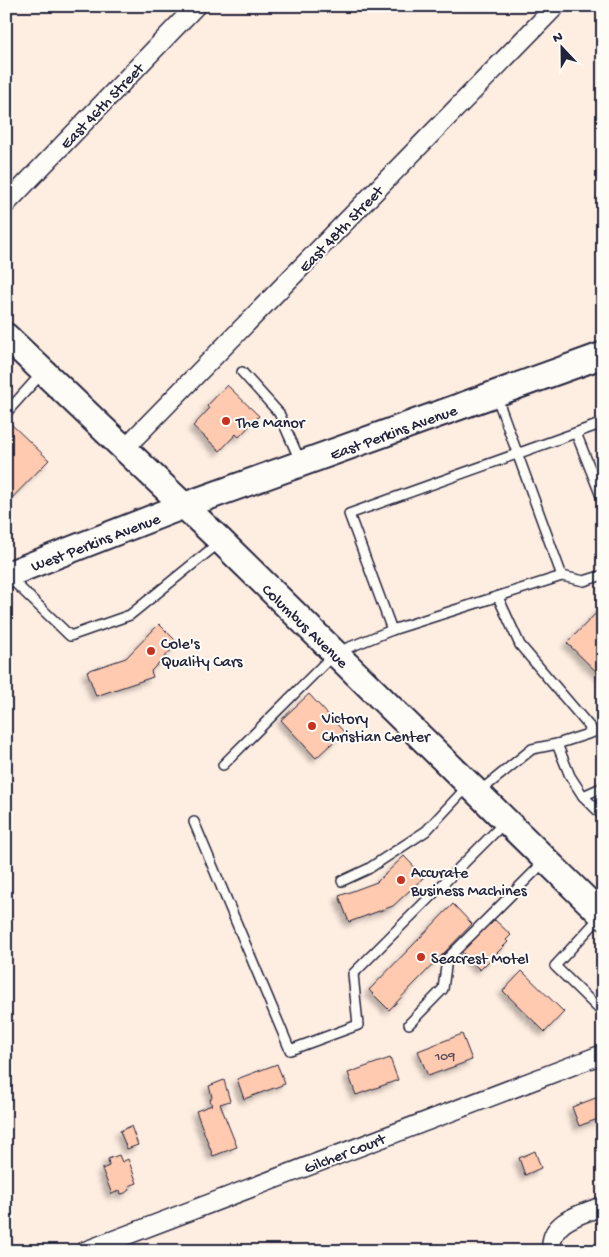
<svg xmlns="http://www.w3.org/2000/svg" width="609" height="1257" viewBox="0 0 609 1257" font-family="'Gochi Hand',sans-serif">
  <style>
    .building { fill: #ffcaaf; stroke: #22223b; filter: url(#shadow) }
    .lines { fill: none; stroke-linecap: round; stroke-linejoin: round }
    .lane-casing { stroke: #22223b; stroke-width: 12 }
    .street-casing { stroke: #22223b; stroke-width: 21 }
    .secondary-casing { stroke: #22223b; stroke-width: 29 }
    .lane { stroke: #fdfcf7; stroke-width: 9 }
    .street { stroke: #fdfcf7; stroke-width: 18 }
    .secondary { stroke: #fdfcf7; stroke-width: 25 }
    .poi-dot { fill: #c8321e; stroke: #fdfcf7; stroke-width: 2 }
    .labels { text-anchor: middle; stroke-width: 4; stroke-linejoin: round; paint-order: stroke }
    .number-label { font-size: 14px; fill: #594c58 }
    .street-label { font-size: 16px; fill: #22223b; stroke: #fdfcf7 }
    .poi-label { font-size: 16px; fill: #22223b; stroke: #fdfcf7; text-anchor: start }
  </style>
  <defs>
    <filter id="shadow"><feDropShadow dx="-4.5" dy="4.5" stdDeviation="2.5" flood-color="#0004"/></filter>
  </defs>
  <rect width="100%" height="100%" fill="#feede1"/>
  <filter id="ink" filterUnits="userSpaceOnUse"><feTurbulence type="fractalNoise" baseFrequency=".02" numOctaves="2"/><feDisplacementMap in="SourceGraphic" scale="10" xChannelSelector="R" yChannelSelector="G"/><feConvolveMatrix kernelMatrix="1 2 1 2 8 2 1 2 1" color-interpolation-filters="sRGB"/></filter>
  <g filter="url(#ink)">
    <g class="building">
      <path d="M 227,385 L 259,416 L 239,437 L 236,434 L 220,451 L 193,426 L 209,409 L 207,406 Z"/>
      <path d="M 11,424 L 49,460 L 6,504 L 6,430 Z"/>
      <path d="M 603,606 L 603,678 L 567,643 Z"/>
      <path d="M 159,624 L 178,643 L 151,671 L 153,677 L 96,696 L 87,671 L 126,658 Z"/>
      <path d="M 309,694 L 344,732 L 316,758 L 281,720 Z"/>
      <path d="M 404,856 L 424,877 L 393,906 L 349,922 L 339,896 L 377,882 Z"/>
      <path d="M 453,904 L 472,924 L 389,1010 L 369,990 Z"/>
      <path d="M 495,920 L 511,935 L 506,940 L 508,942 L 480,970 L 461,951 L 488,923 L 490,925 Z"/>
      <path d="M 522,971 L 564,1012 L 545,1032 L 503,991 Z"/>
      <path d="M 462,1034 L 472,1060 L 428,1076 L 418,1051 Z"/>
      <path d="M 390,1058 L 398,1080 L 356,1095 L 348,1073 Z"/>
      <path d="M 277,1064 L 285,1084 L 244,1099 L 237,1079 Z"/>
      <path d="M 224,1080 L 230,1101 L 220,1104 L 237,1147 L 213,1156 L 196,1111 L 212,1105 L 210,1100 L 212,1097 L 209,1086 Z"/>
      <path d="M 601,1096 L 603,1102 L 603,1117 L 579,1126 L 572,1107 Z"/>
      <path d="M 131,1126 L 138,1145 L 127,1149 L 120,1131 Z"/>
      <path d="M 535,1151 L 541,1168 L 525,1175 L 519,1158 Z"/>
      <path d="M 119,1155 L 122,1162 L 128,1159 L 137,1183 L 129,1186 L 130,1189 L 125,1193 L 121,1194 L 120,1190 L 112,1194 L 102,1169 L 109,1166 L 108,1159 Z"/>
    </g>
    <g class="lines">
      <g class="lane-casing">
        <g id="lane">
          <path d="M 242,372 L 279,413 L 301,463"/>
          <path d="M 496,395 L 562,576"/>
          <path d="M 6,413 L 42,373"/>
          <path d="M 576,433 L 603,501"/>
          <path d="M 9,577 L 70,636 L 130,615 L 220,542"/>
          <path d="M 392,630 L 349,514 L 603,423"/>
          <path d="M 557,744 L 570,776 L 583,796"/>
          <path d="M 223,765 L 335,653 L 392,630 L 562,576 L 584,581 L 603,575"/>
          <path d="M 603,787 L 583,796 L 603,816"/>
          <path d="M 480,791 L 532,749 L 557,744 L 594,732 L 520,645 L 498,597"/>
          <path d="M 194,822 L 290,1050 L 358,1025 L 353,974 L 505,822"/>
          <path d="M 342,881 L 368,869 L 426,831 L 468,786"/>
          <path d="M 601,916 L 555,966 L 603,1013"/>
          <path d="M 409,1024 L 443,989 L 447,959 L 545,861"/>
        </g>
      </g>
      <g class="street-casing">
        <g id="street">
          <path d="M 6,204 L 196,6"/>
          <path d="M 124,449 L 556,6"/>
          <path d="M 85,1251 L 603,1054"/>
          <path d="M 552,1251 C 547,1221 582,1214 603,1206"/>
        </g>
      </g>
      <g class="secondary-casing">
        <g id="secondary">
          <path d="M 6,336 L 221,541 L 603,916"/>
          <path d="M 6,575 L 183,506 L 603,355"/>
        </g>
      </g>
      <use href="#lane" class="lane"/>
      <use href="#street" class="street"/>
      <use href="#secondary" class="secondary"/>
    </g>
  </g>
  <g class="poi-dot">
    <circle cx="226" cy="421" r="5"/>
    <circle cx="151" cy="651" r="5"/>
    <circle cx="312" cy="726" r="5"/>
    <circle cx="401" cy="880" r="5"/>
    <circle cx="421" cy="957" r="5"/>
  </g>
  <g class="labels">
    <g class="number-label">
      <text x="445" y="1060">109</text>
    </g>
    <g class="street-label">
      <text transform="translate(101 105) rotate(-46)" y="6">East 46th Street</text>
      <text transform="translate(340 228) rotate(-46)" y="6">East 48th Street</text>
      <text transform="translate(393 431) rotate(-20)" y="6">East Perkins Avenue</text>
      <text transform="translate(95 541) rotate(-21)" y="6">West Perkins Avenue</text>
      <text transform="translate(306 625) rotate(44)" y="6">Columbus Avenue</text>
      <text transform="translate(344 1152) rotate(-21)" y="6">Gilcher Court</text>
    </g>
    <g class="poi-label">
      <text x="236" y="427">The Manor</text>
      <text x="161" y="648">Cole's<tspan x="161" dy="18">Quality Cars</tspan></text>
      <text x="322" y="723">Victory<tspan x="322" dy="18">Christian Center</tspan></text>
      <text x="411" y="877">Accurate<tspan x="411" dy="18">Business Machines</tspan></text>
      <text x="431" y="963">Seacrest Motel</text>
    </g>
  </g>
  <rect width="609" height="1257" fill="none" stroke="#fdfcf7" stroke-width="25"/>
  <rect x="12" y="12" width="584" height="1232" fill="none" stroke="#22223b" stroke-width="2" filter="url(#ink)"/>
  <g transform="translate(562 48) rotate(338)" stroke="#fdfcf7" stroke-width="4" paint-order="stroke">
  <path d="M0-4L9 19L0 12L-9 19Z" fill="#22223b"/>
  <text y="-8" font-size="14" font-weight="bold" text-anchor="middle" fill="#22223b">N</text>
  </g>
</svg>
